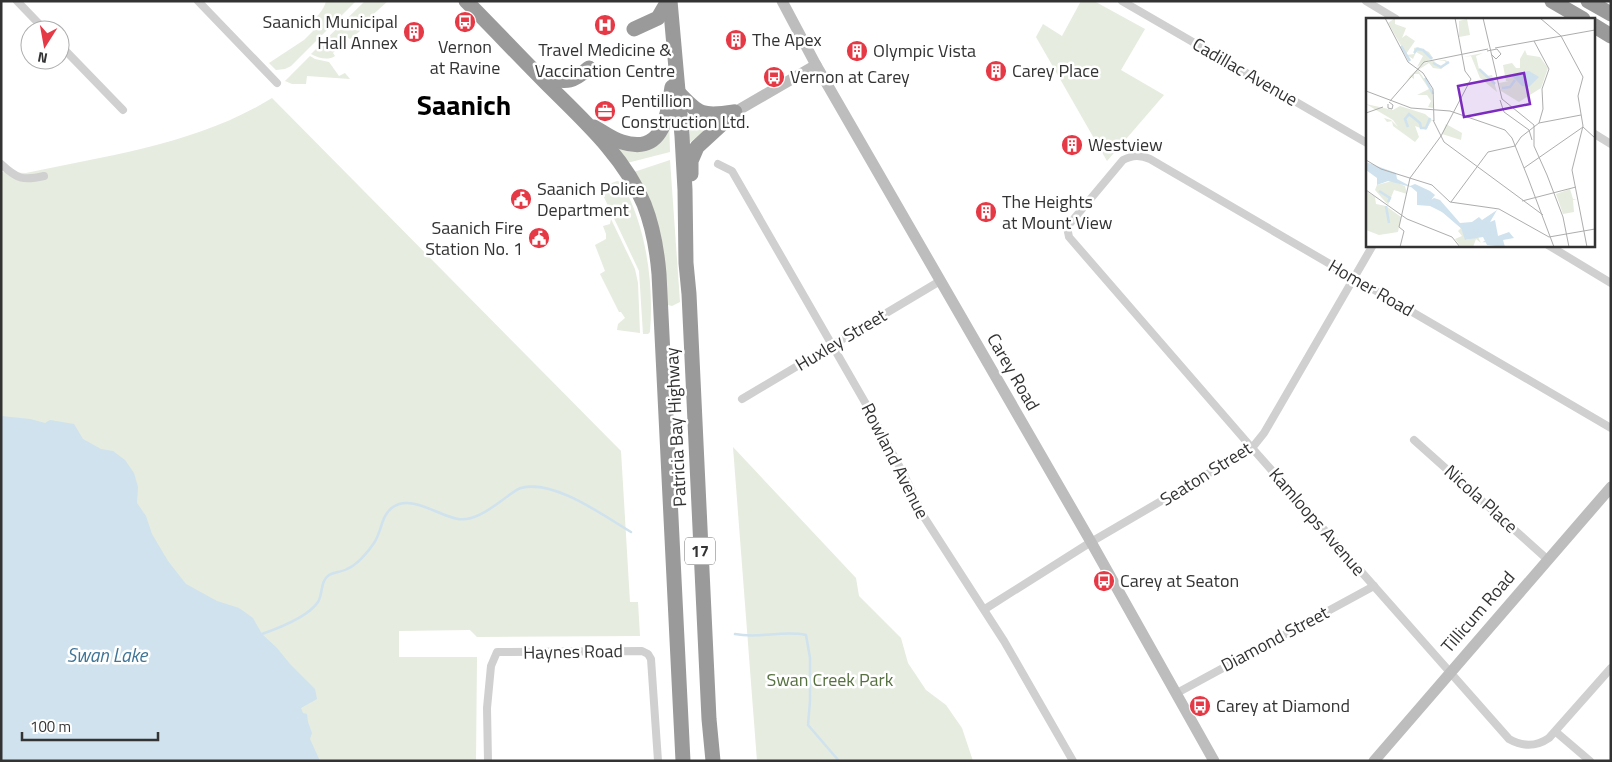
<svg xmlns="http://www.w3.org/2000/svg" width="1612" height="762" viewBox="0 0 1612 762" font-family="'Titillium Web',sans-serif">
  <style>
    .green { fill: #e6ecdf }
    .water { fill: #cfe2ee }
    .lines { fill: none; stroke-linecap: round; stroke-linejoin: round }
    .stream { stroke: #cfe2ee; stroke-width: 2.5 }
    .street { stroke: #d0d0d0; stroke-width: 8 }
    .secondary { stroke: #bdbdbd; stroke-width: 11 }
    .highway { stroke: #9a9a9a; stroke-width: 15 }
    .labels { text-anchor: middle; stroke-width: 5; stroke-linejoin: round; paint-order: stroke }
    .shield { fill: #fff; stroke: #707070; stroke-width: 1 }
    .shield-label { font-size: 16px; font-weight: bold; fill: #333 }
    .poi-label { font-size: 18px; fill: #333; stroke: #fff; text-anchor: start }
    .street-label { font-size: 18px; fill: #333; stroke: #fff }
    .park-label { font-size: 18px; fill: #56703f; stroke: #fff }
    .water-label { font-size: 19px; font-style: italic; fill: #3f7597; stroke: #fff }
    .town-label { font-size: 28px; font-weight: bold; fill: #000; stroke: #fff }
    .inset-river { fill: none; stroke: #cfe2ee; stroke-width: 2.5 }
    .inset-road { fill: none; stroke: #adadad; stroke-width: 1 }
    .view { fill: #7b2cbf; fill-opacity: 0.15; stroke: #7b2cbf; stroke-width: 2.5 }
    .inset-edge { fill: none; stroke: #333; stroke-width: 2.5 }
  </style>
  <rect width="100%" height="100%" fill="#fff"/>
  <g class="green">
    <path d="M 326,1 L 356,1 L 291,66 L 285,69 L 276,70 L 269,63 L 304,40 L 313,31 L 310,26 C 315,17 324,11 326,1 Z"/>
    <path d="M 365,1 L 388,1 L 358,28 L 360,31 L 350,39 L 347,37 L 333,53 L 335,56 C 328,61 318,58 311,54 Z"/>
    <path d="M 1081,1 L 1094,1 L 1145,29 L 1121,70 L 1164,95 L 1107,161 L 1036,37 L 1043,24 L 1062,36 Z"/>
    <path d="M 310,56 L 315,59 L 329,62 L 339,76 L 345,73 L 350,79 L 307,76 L 306,84 L 292,84 L 285,81 Z"/>
    <path d="M 272,98 L 621,451 L 630,602 L 638,602 L 640,636 L 477,637 L 470,630 L 399,631 L 399,657 L 477,657 L 476,761 L 1,761 L 1,172 L 26,173 C 110,155 198,144 272,98 Z"/>
    <path d="M 689,113 L 702,120 L 718,121 L 689,143 Z"/>
    <path d="M 669,119 L 670,152 L 627,163 L 611,142 L 631,149 Z"/>
    <path d="M 670,160 L 680,302 L 672,306 L 668,305 L 634,172 Z"/>
    <path d="M 617,181 L 621,182 C 646,224 654,283 650,332 L 648,334 L 643,334 L 639,271 L 602,193 L 607,185 Z"/>
    <path d="M 611,219 L 635,269 L 638,283 L 640,333 L 617,330 L 618,324 L 625,318 L 621,312 L 619,312 L 600,274 L 605,271 L 595,245 L 606,239 L 606,234 L 603,226 L 610,224 Z"/>
    <path d="M 733,447 L 856,578 L 859,596 L 901,638 L 908,663 L 926,690 L 946,705 L 962,728 L 973,761 L 757,761 Z"/>
  </g>
  <path class="water" d="M 1,416 L 30,419 L 45,423 L 50,420 L 74,424 L 83,439 L 101,449 L 113,451 L 125,460 L 134,473 L 138,487 L 137,503 L 146,516 L 152,534 L 168,561 L 186,584 L 217,601 L 239,608 L 253,618 L 262,634 L 277,648 L 290,664 L 315,689 L 317,699 L 301,708 L 303,713 L 307,714 L 308,722 L 312,733 L 310,739 L 320,761 L 1,761 Z"/>
  <g class="lines">
    <g class="stream">
      <path d="M 262,634 C 279,628 308,617 318,602 C 323,594 320,581 329,575 C 334,572 342,572 347,569 C 357,565 368,552 374,543 C 382,531 381,515 393,507 C 411,494 439,516 458,519 C 476,522 495,505 508,496 C 512,493 517,489 521,488 C 554,479 604,516 631,532"/>
      <path d="M 735,634 C 760,639 782,630 806,635 L 810,658 L 810,701 L 808,725 L 839,761"/>
    </g>
    <g class="street">
      <path d="M 17,1 L 45,30"/>
      <path d="M 198,1 L 277,83"/>
      <path d="M 1122,1 L 1367,143"/>
      <path d="M 1366,1 L 1396,19"/>
      <path d="M 60,45 L 123,110"/>
      <path d="M 1593,133 L 1611,144"/>
      <path d="M 1,164 C 17,179 23,181 44,176"/>
      <path d="M 718,164 L 732,171 L 866,404 L 905,477 L 924,517 L 1004,641 L 1073,761"/>
      <path d="M 1548,245 L 1611,283"/>
      <path d="M 742,399 L 940,281"/>
      <path d="M 1611,428 L 1150,159 C 1140,155 1133,155 1123,160 L 1067,227 L 1069,237 L 1252,448 L 1509,739 C 1523,747 1536,747 1549,738 L 1611,668"/>
      <path d="M 1414,440 L 1547,559"/>
      <path d="M 985,609 L 1091,542 L 1252,448 L 1264,433 L 1373,245"/>
      <path d="M 1177,693 L 1374,586"/>
      <path d="M 1556,732 L 1590,761"/>
      <path d="M 488,761 L 487,708 L 491,666 L 497,652 L 642,651 L 648,654 L 651,659 L 658,761"/>
    </g>
    <g class="secondary">
      <path d="M 782,1 L 816,65 L 1091,542 L 1214,761"/>
      <path d="M 735,112 L 816,65"/>
      <path d="M 1374,761 L 1611,487"/>
    </g>
    <g class="highway">
      <path d="M 466,1 C 493,28 519,56 546,83 C 582,119 624,156 644,204 C 653,227 657,250 659,274 L 683,761"/>
      <path d="M 670,1 L 682,136 L 685,190 L 686,263 L 689,294 L 709,719 L 713,761"/>
      <path d="M 1552,1 L 1583,19"/>
      <path d="M 1588,1 L 1611,14"/>
      <path d="M 1593,25 L 1611,36"/>
      <path d="M 634,29 L 658,18 L 668,1"/>
      <path d="M 542,78 C 566,81 569,85 589,68"/>
      <path d="M 677,91 C 699,115 702,117 734,112"/>
      <path d="M 594,127 C 603,132 612,139 622,142 C 663,155 667,117 672,87"/>
      <path d="M 691,174 L 691,161 L 697,147 L 735,112"/>
    </g>
  </g>
  <defs>
    <g id="bus-disc" transform="scale(1.125)"><circle r="9.5" fill="#e63946" stroke="#fff"/><path d="M-5-6H5V4H4V6H2V4H-2V6H-4V4H-5ZM-3.5-4V0h7V-4ZM-3.5 1.2v1.5H-2V1.2ZM2 1.2v1.5H3.5V1.2Z" fill="#fff"/></g>
    <g id="hospital-disc" transform="scale(1.125)"><circle r="9.5" fill="#e63946" stroke="#fff"/><path d="M-5-5h3v3.5h4V-5h3V5h-3V1.5h-4V5h-3Z" fill="#fff"/></g>
    <g id="building-disc" transform="scale(1.125)"><circle r="9.5" fill="#e63946" stroke="#fff"/><path d="M-4-6H4V6H1V3H-1V6H-4ZM-2.5-4.3h1.7v1.8h-1.7ZM.8-4.3h1.7v1.8H.8ZM-2.5-1h1.7V.8h-1.7ZM.8-1h1.7V.8H.8Z" fill="#fff"/></g>
    <g id="office-disc" transform="scale(1.125)"><circle r="9.5" fill="#e63946" stroke="#fff"/><path d="M-6-3h4V-5.5h4V-3h4V5H-6ZM-1-4.5V-3h2v-1.5ZM-6 0V1H6V0Z" fill="#fff"/></g>
    <g id="civic-disc" transform="scale(1.125)"><circle r="9.5" fill="#e63946" stroke="#fff"/><path d="M-.6-6.5H3V-4.5H.6V-3L4-1V1h2V6H-6V1h2V-1L-.6-3ZM-1.2 2.5V6h2.4V2.5Z" fill="#fff"/></g>
  </defs>
  <g fill-rule="evenodd">
    <use href="#bus-disc" x="465" y="22"/>
    <use href="#hospital-disc" x="605" y="25"/>
    <use href="#building-disc" x="414" y="32"/>
    <use href="#building-disc" x="736" y="40"/>
    <use href="#building-disc" x="857" y="51"/>
    <use href="#building-disc" x="996" y="71"/>
    <use href="#bus-disc" x="774" y="77"/>
    <use href="#office-disc" x="605" y="111"/>
    <use href="#building-disc" x="1072" y="145"/>
    <use href="#civic-disc" x="521" y="199"/>
    <use href="#building-disc" x="986" y="212"/>
    <use href="#civic-disc" x="539" y="238"/>
    <use href="#bus-disc" x="1104" y="581"/>
    <use href="#bus-disc" x="1200" y="706"/>
  </g>
  <g class="labels">
    <rect class="shield" x="685" y="537.5" width="30" height="27" rx="4"/>
    <g class="shield-label">
      <text x="700" y="557">17</text>
    </g>
    <g class="poi-label">
      <text x="398" y="28" text-anchor="end">Saanich Municipal<tspan x="398" dy="21">Hall Annex</tspan></text>
      <text x="752" y="46">The Apex</text>
      <text x="465" y="53" text-anchor="middle">Vernon<tspan x="465" dy="21">at Ravine</tspan></text>
      <text x="605" y="56" text-anchor="middle">Travel Medicine &amp;<tspan x="605" dy="21">Vaccination Centre</tspan></text>
      <text x="873" y="57">Olympic Vista</text>
      <text x="1012" y="77">Carey Place</text>
      <text x="790" y="83">Vernon at Carey</text>
      <text x="621" y="107">Pentillion<tspan x="621" dy="21">Construction Ltd.</tspan></text>
      <text x="1088" y="151">Westview</text>
      <text x="537" y="195">Saanich Police<tspan x="537" dy="21">Department</tspan></text>
      <text x="1002" y="208">The Heights<tspan x="1002" dy="21">at Mount View</tspan></text>
      <text x="523" y="234" text-anchor="end">Saanich Fire<tspan x="523" dy="21">Station No. 1</tspan></text>
      <text x="1120" y="587">Carey at Seaton</text>
      <text x="1216" y="712">Carey at Diamond</text>
    </g>
    <g class="street-label">
      <text transform="translate(1245 72) rotate(30)" y="6">Cadillac Avenue</text>
      <text transform="translate(1371 288) rotate(30)" y="6">Homer Road</text>
      <text transform="translate(841 340) rotate(-31)" y="6">Huxley Street</text>
      <text transform="translate(1013 372) rotate(60)" y="6">Carey Road</text>
      <text transform="translate(676 427) rotate(-93)" y="6">Patricia Bay Highway</text>
      <text transform="translate(895 461) rotate(63)" y="6">Rowland Avenue</text>
      <text transform="translate(1206 474) rotate(-32)" y="6">Seaton Street</text>
      <text transform="translate(1481 499) rotate(42)" y="6">Nicola Place</text>
      <text transform="translate(1317 522) rotate(49)" y="6">Kamloops Avenue</text>
      <text transform="translate(1478 612) rotate(-49)" y="6">Tillicum Road</text>
      <text transform="translate(1275 639) rotate(-28)" y="6">Diamond Street</text>
      <text transform="translate(573 652) rotate(-1)" y="6">Haynes Road</text>
    </g>
    <g class="park-label">
      <text x="830" y="686">Swan Creek Park</text>
    </g>
    <g class="water-label">
      <text x="107" y="662">Swan Lake</text>
    </g>
    <g class="town-label">
      <text x="464" y="115">Saanich</text>
    </g>
  </g>
  <g transform="translate(1366 18)">
    <rect width="229" height="229" fill="#fff"/>
    <path d="M 29,0 L 29,6 L 40,10 L 36,20 L 40,17 L 49,23 L 40,36 L 22,5 ZM 101,1 L 104,17 L 93,19 L 93,3 ZM 52,29 L 63,34 L 67,40 L 51,49 L 57,38 L 50,34 L 47,41 L 41,37 L 48,36 L 48,30 ZM 159,32 L 161,37 L 174,39 L 182,50 L 175,70 L 153,84 L 135,73 L 133,65 L 143,63 L 140,63 L 137,47 L 146,45 L 150,50 L 154,50 L 154,41 ZM 117,35 L 110,38 L 113,51 L 120,58 L 126,57 L 131,74 L 114,60 L 105,38 L 97,39 ZM 67,42 L 74,49 L 80,46 L 79,43 L 72,42 L 79,42 L 83,44 L 75,51 L 67,50 L 63,45 L 52,52 L 66,72 L 67,90 L 62,89 L 65,83 L 61,77 L 51,77 L 63,71 L 53,56 L 48,56 L 48,61 L 45,59 L 40,64 L 44,58 L 57,46 ZM 0,86 L 27,92 L 34,88 L 59,96 L 66,102 L 60,112 L 49,108 L 53,119 L 49,124 L 27,108 L 26,103 L 21,104 L 18,100 L 25,102 L 32,109 L 27,102 ZM 80,106 L 96,115 L 95,122 L 76,116 ZM 26,163 L 39,168 L 41,176 L 28,172 L 22,187 L 9,172 L 11,167 ZM 204,171 L 207,181 L 211,181 L 207,182 L 208,194 L 197,196 L 190,176 ZM 0,173 L 9,179 L 10,186 L 20,188 L 35,199 L 32,214 L 13,217 L 0,212 ZM 95,210 L 100,222 L 112,219 L 115,225 L 110,221 L 107,229 L 95,229 L 89,221 L 96,218 L 92,213 Z" fill="#e6ecdf"/>
    <path d="M 163,53 L 173,59 L 163,69 L 156,68 L 145,57 ZM 0,144 L 30,155 L 31,161 L 44,168 L 49,166 L 64,173 L 69,177 L 65,182 L 68,180 L 74,182 L 94,205 L 106,204 L 113,199 L 116,202 L 131,192 L 124,204 L 129,202 L 132,218 L 143,214 L 148,220 L 137,222 L 139,229 L 121,227 L 117,219 L 99,222 L 95,210 L 78,195 L 64,188 L 51,187 L 51,174 L 45,169 L 22,163 L 11,167 L 11,160 L 0,152 Z" fill="#cfe2ee"/>
    <path class="inset-river" d="M 35,28 L 44,43M 48,35 L 51,31 L 57,32 L 66,41M 67,45 L 75,49 L 83,44M 113,51 L 129,66M 59,60 L 67,76M 136,70 L 144,69 L 149,62M 42,109 L 39,101 L 43,96 L 54,105 L 55,110 L 60,110 L 64,100M 50,170 L 98,211 L 131,216M 13,173 L 24,180 L 22,184M 20,188 L 23,205M 130,218 L 121,223 L 129,223 L 133,229"/>
    <path class="inset-road" d="M 19,0 L 42,44 L 57,55 L 67,71 L 68,103M 117,0 L 136,81 L 168,107 L 168,128 L 181,157M 174,0 L 195,18 L 217,59 L 212,78 L 217,108 L 206,152 L 221,229M 168,23 L 183,51 L 176,71 L 177,91 L 173,105M 129,30 L 229,12M 121,33 L 131,31 L 135,36 L 130,41 L 125,36M 0,73 L 45,90 L 84,93 L 139,112 L 146,120 L 162,160M 134,82 L 138,94 L 163,112 L 166,122M 24,83 L 58,44 L 122,31M 22,86 L 22,90 L 26,91 L 27,87 L 23,84M 0,95 L 17,89M 67,102 L 78,124 L 177,197M 0,142 L 15,151 L 66,167 L 84,184 L 133,191 L 183,219 L 229,211M 158,150 L 217,109 L 229,120M 181,157 L 197,199 L 203,229M 162,160 L 188,229M 0,172 L 41,201 L 86,219 L 94,229M 156,183 L 210,169M 85,184 L 122,134 L 149,128 L 155,119 L 173,105 L 215,97M 34,229 L 38,213 L 33,209 L 44,160 L 75,118 L 105,61 L 99,53 L 89,0"/>
    <path class="view" d="M 158,55 L 164,86 L 98,99 L 92,68 Z"/>
    <rect width="229" height="229" class="inset-edge"/>
  </g>
  <rect width="1612" height="762" fill="none" stroke="#333333" stroke-width="5"/>
  <g transform="translate(45 45) rotate(191)"><circle r="24" fill="#ffffff" stroke="#adadad"/>
  <path d="M0-4L9 19L0 12L-9 19Z" fill="#e63946"/>
  <text y="-8" font-size="14" font-weight="bold" text-anchor="middle" fill="#333333">N</text>
  </g>
  <path d="M22 732v8h136v-8" fill="none" stroke="#333333" stroke-width="2.5"/>
  <text x="30" y="732" font-size="15" fill="#333333" stroke="#ffffff" stroke-width="4" paint-order="stroke">100 m</text>
</svg>
